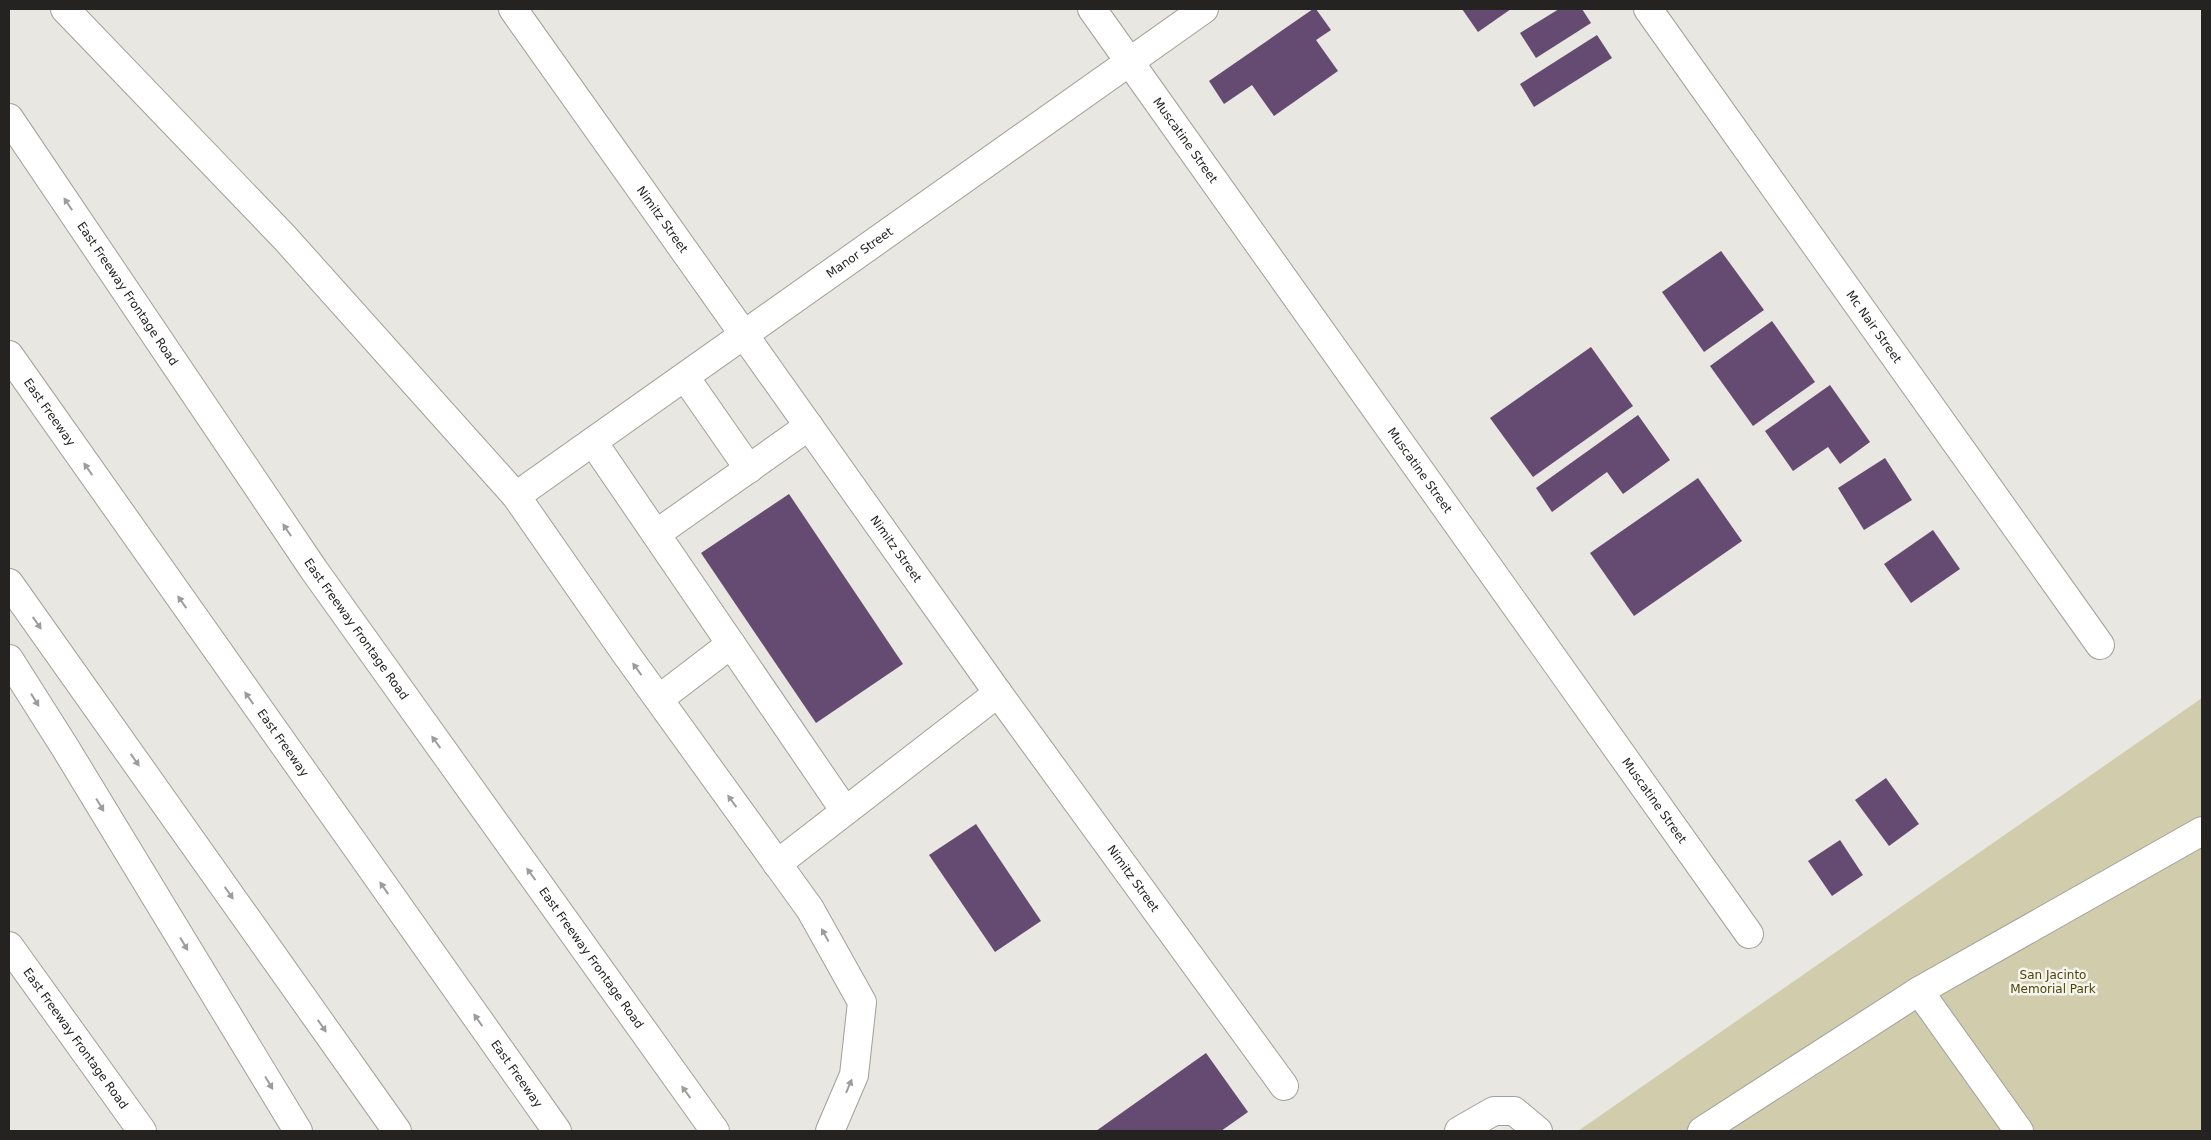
<svg xmlns="http://www.w3.org/2000/svg" width="2211" height="1140" viewBox="0 0 2211 1140" font-family="'DejaVu Sans',sans-serif">
  <style>
    .green { fill: #d1cdac }
    .building { fill: #654a71 }
    .lines { fill: none; stroke-linecap: round; stroke-linejoin: round }
    .minor-casing { stroke: #a09f99; stroke-width: 30 }
    .major-casing { stroke: #a09f99; stroke-width: 30 }
    .highway-casing { stroke: #a09f99; stroke-width: 30 }
    .minor { stroke: #fff; stroke-width: 28 }
    .major { stroke: #fff; stroke-width: 28 }
    .highway { stroke: #fff; stroke-width: 28 }
    .oneway { fill: #9c9c9b }
    .labels { text-anchor: middle; stroke-width: 5; stroke-linejoin: round; paint-order: stroke }
    .street-label { font-size: 12px; fill: #242321; stroke: #f5f4ee }
    .park-label { font-size: 12px; fill: #4e4602; stroke: #f5f4ee }
  </style>
  <rect width="100%" height="100%" fill="#e8e7e1"/>
  <path class="green" d="M 2202,698 L 2202,1131 L 1578,1131 Z"/>
  <g class="building">
    <path d="M 1313,9 L 1316,9 L 1331,30 L 1316,40 L 1338,71 L 1274,116 L 1252,85 L 1224,104 L 1209,81 Z"/>
    <path d="M 1462,9 L 1511,9 L 1478,32 Z"/>
    <path d="M 1559,9 L 1582,9 L 1591,23 L 1536,58 L 1520,33 Z"/>
    <path d="M 1597,35 L 1612,58 L 1534,107 L 1520,84 Z"/>
    <path d="M 1721,251 L 1764,310 L 1704,352 L 1662,292 Z"/>
    <path d="M 1772,321 L 1815,382 L 1753,426 L 1710,366 Z"/>
    <path d="M 1591,347 L 1633,406 L 1533,477 L 1490,418 Z"/>
    <path d="M 1830,385 L 1870,442 L 1840,464 L 1828,447 L 1793,471 L 1765,431 Z"/>
    <path d="M 1638,415 L 1670,460 L 1623,494 L 1607,472 L 1552,512 L 1536,488 Z"/>
    <path d="M 1885,458 L 1912,500 L 1864,530 L 1838,488 Z"/>
    <path d="M 1698,478 L 1742,541 L 1634,616 L 1590,553 Z"/>
    <path d="M 789,494 L 903,664 L 816,723 L 701,553 Z"/>
    <path d="M 1933,530 L 1960,569 L 1911,603 L 1884,564 Z"/>
    <path d="M 1886,778 L 1919,824 L 1889,846 L 1855,800 Z"/>
    <path d="M 976,824 L 1041,921 L 995,952 L 929,855 Z"/>
    <path d="M 1840,840 L 1863,875 L 1832,896 L 1808,861 Z"/>
    <path d="M 1206,1053 L 1248,1112 L 1221,1131 L 1096,1131 Z"/>
  </g>
  <g class="lines">
    <g class="minor-casing">
      <g id="minor">
        <path id="s1" d="M 513,9 L 998,693 L 1284,1086"/>
        <path id="s2" d="M 1092,9 L 1749,934"/>
        <path id="s3" d="M 1648,9 L 2100,645"/>
        <path d="M 685,377 L 749,469"/>
        <path d="M 593,442 L 845,811"/>
        <path id="s4" d="M 516,496 L 1204,9"/>
        <path d="M 656,534 L 809,426"/>
        <path d="M 659,699 L 731,644"/>
        <path d="M 777,864 L 998,693"/>
        <path d="M 1919,991 L 2019,1131"/>
        <path d="M 1459,1131 L 1494,1111 L 1514,1111 L 1538,1131"/>
        <path d="M 1702,1131 L 1919,991 L 2202,831"/>
      </g>
    </g>
    <g class="major-casing">
      <g id="major">
        <path d="M 65,9 L 285,238 L 516,496 L 626,654 L 810,909 L 862,1002 L 854,1075 L 830,1131"/>
        <path id="s5" d="M 9,118 L 314,570 L 715,1131"/>
        <path id="s6" d="M 9,946 L 142,1131"/>
      </g>
    </g>
    <g class="highway-casing">
      <g id="highway">
        <path id="s7" d="M 9,355 L 557,1131"/>
        <path d="M 9,583 L 397,1131"/>
        <path d="M 9,659 L 66,749 L 298,1131"/>
      </g>
    </g>
    <use href="#minor" class="minor"/>
    <use href="#major" class="major"/>
    <use href="#highway" class="highway"/>
  </g>
  <defs><path id="oneway-solid" d="M-6-.8H1V-3.2L6.5 0L1 3.2V.8H-6Z" transform="scale(1.25)"/></defs>
  <g class="oneway">
    <use href="#oneway-solid" transform="translate(68 204) rotate(-124)"/>
    <use href="#oneway-solid" transform="translate(88 469) rotate(-125)"/>
    <use href="#oneway-solid" transform="translate(287 530) rotate(-124)"/>
    <use href="#oneway-solid" transform="translate(182 602) rotate(-125)"/>
    <use href="#oneway-solid" transform="translate(37 623) rotate(55)"/>
    <use href="#oneway-solid" transform="translate(637 669) rotate(-126)"/>
    <use href="#oneway-solid" transform="translate(249 698) rotate(-125)"/>
    <use href="#oneway-solid" transform="translate(35 700) rotate(58)"/>
    <use href="#oneway-solid" transform="translate(436 742) rotate(-126)"/>
    <use href="#oneway-solid" transform="translate(135 760) rotate(55)"/>
    <use href="#oneway-solid" transform="translate(732 801) rotate(-126)"/>
    <use href="#oneway-solid" transform="translate(100 805) rotate(59)"/>
    <use href="#oneway-solid" transform="translate(531 874) rotate(-126)"/>
    <use href="#oneway-solid" transform="translate(384 888) rotate(-125)"/>
    <use href="#oneway-solid" transform="translate(229 893) rotate(55)"/>
    <use href="#oneway-solid" transform="translate(825 935) rotate(-119)"/>
    <use href="#oneway-solid" transform="translate(184 944) rotate(59)"/>
    <use href="#oneway-solid" transform="translate(478 1020) rotate(-125)"/>
    <use href="#oneway-solid" transform="translate(322 1026) rotate(55)"/>
    <use href="#oneway-solid" transform="translate(269 1083) rotate(59)"/>
    <use href="#oneway-solid" transform="translate(849 1086) rotate(-67)"/>
    <use href="#oneway-solid" transform="translate(686 1092) rotate(-126)"/>
  </g>
  <g class="labels">
    <g class="street-label">
      <text dy="4" stroke="none"><textPath href="#s2" startOffset="161">Muscatine Street</textPath></text>
      <text dy="4" stroke="none"><textPath href="#s1" startOffset="258">Nimitz Street</textPath></text>
      <text dy="4" stroke="none"><textPath href="#s4" startOffset="421">Manor Street</textPath></text>
      <text dy="4" stroke="none"><textPath href="#s5" startOffset="212">East Freeway Frontage Road</textPath></text>
      <text dy="4" stroke="none"><textPath href="#s3" startOffset="390">Mc Nair Street</textPath></text>
      <text dy="4" stroke="none"><textPath href="#s7" startOffset="70">East Freeway</textPath></text>
      <text dy="4" stroke="none"><textPath href="#s2" startOffset="566">Muscatine Street</textPath></text>
      <text dy="4" stroke="none"><textPath href="#s1" startOffset="662">Nimitz Street</textPath></text>
      <text dy="4" stroke="none"><textPath href="#s5" startOffset="618">East Freeway Frontage Road</textPath></text>
      <text dy="4" stroke="none"><textPath href="#s7" startOffset="475">East Freeway</textPath></text>
      <text dy="4" stroke="none"><textPath href="#s2" startOffset="971">Muscatine Street</textPath></text>
      <text dy="4" stroke="none"><textPath href="#s1" startOffset="1068">Nimitz Street</textPath></text>
      <text dy="4" stroke="none"><textPath href="#s5" startOffset="1022">East Freeway Frontage Road</textPath></text>
      <text dy="4" stroke="none"><textPath href="#s6" startOffset="114">East Freeway Frontage Road</textPath></text>
      <text dy="4" stroke="none"><textPath href="#s7" startOffset="880">East Freeway</textPath></text>
    </g>
    <g class="park-label">
      <text x="2053" y="979">San Jacinto<tspan x="2053" dy="14">Memorial Park</tspan></text>
    </g>
  </g>
  <rect width="2211" height="1140" fill="none" stroke="#242321" stroke-width="20"/>
</svg>
